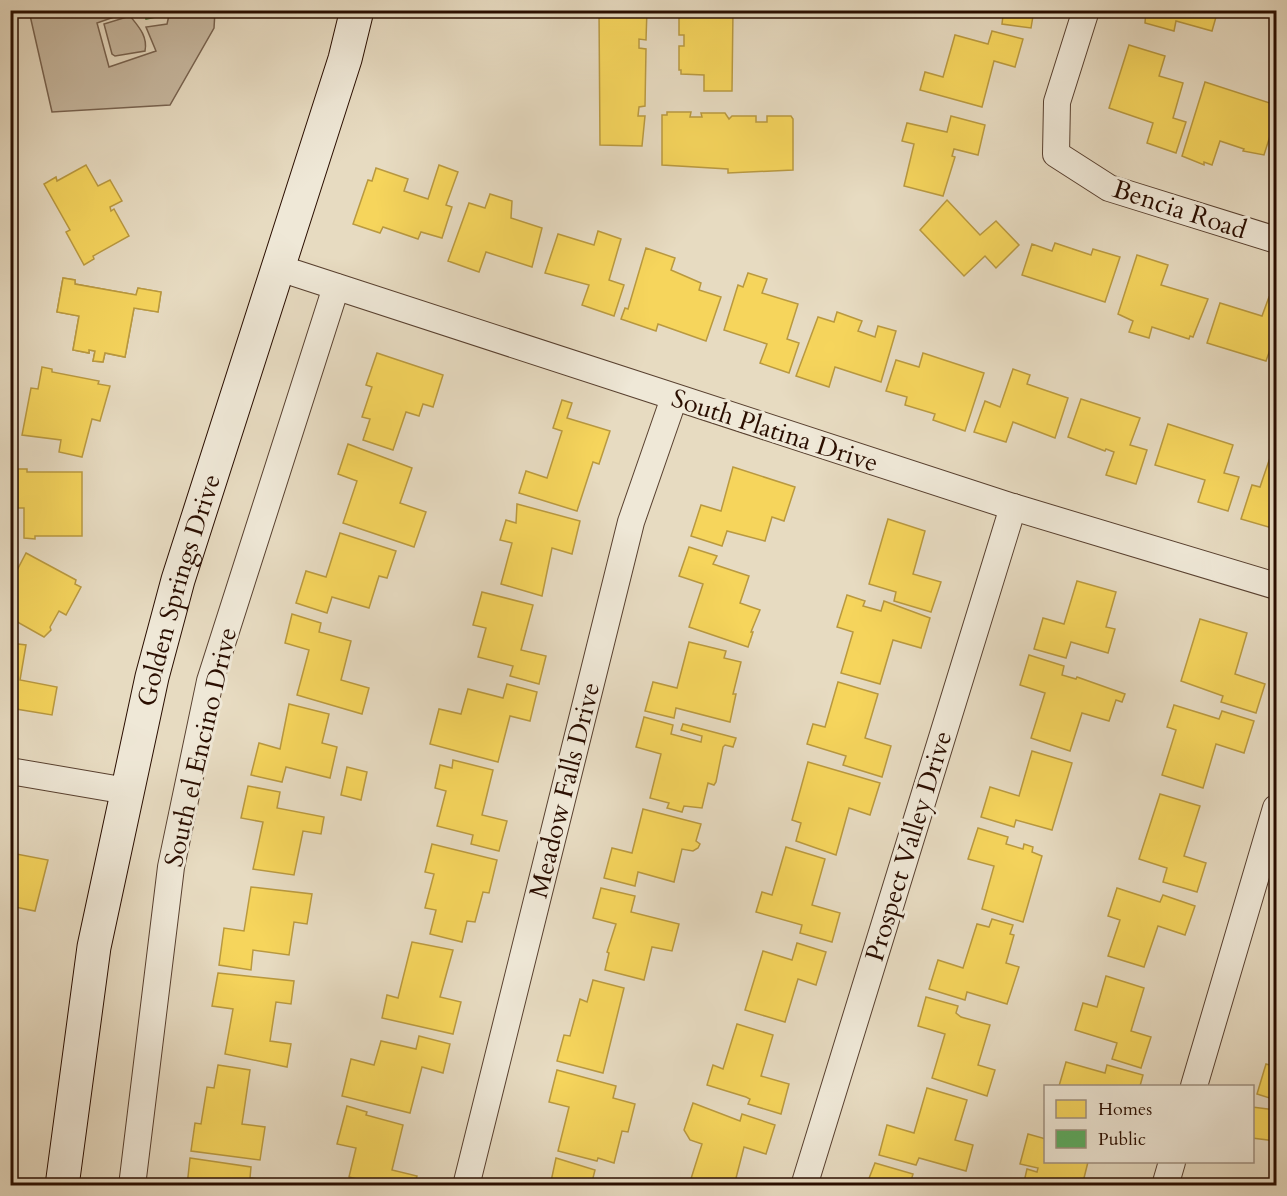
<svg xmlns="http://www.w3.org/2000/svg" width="1287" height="1196" viewBox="0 0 1287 1196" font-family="Cardo,serif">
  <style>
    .green { fill: #c7b8a0; stroke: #786350; stroke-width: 1.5 }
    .homes { fill: #f6d55c; stroke: #b99940; stroke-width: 1.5; fill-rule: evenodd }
    .public { fill: #5aae61; stroke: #4c7e44; stroke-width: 1.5 }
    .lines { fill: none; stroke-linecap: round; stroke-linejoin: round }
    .street-casing { stroke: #594130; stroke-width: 28 }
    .secondary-casing { stroke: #2a0e00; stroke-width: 35 }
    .street { stroke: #efe8d7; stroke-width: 26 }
    .secondary { stroke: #efe8d7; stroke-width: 33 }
    .labels { text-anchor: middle; stroke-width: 6; stroke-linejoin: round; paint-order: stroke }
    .street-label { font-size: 26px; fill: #2a0e00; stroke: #efe8d7 }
  </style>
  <rect width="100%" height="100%" fill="#e7dbc1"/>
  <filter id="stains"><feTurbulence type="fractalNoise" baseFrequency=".00333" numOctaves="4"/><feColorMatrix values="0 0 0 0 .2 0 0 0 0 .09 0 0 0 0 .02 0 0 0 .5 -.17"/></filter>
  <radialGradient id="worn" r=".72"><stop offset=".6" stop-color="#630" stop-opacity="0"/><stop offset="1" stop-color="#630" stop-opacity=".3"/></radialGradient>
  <g class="green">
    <path d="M 29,11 L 116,11 L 120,15 L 97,23 L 109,67 L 156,51 L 146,27 L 167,24 L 170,11 L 215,11 L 214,28 L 170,105 L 52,112 Z"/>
    <path d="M 130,16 C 138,26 148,36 145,51 L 115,56 L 112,54 L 104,24 Z"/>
  </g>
  <g class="homes">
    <path d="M 599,10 L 647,10 L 646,40 L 639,39 L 639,48 L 646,49 L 645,106 L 639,107 L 638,116 L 645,116 L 642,146 L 600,145 Z"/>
    <path d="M 733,10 L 732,91 L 704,91 L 704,75 L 681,74 L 681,70 L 679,70 L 679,46 L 684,46 L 684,35 L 679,35 L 679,11 Z"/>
    <path d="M 975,10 L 1034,10 L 1031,28 L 1002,24 L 1003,15 Z"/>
    <path d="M 1146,10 L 1218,10 L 1212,31 L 1176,21 L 1174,31 L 1145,23 Z"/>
    <path d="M 992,31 L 1023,39 L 1015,67 L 994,61 L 982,107 L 920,90 L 925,72 L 943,77 L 955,35 L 988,44 Z"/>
    <path d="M 1129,45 L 1165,56 L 1159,76 L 1183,83 L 1173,118 L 1186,122 L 1176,153 L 1147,143 L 1153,123 L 1109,108 Z"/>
    <path d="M 1205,82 L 1276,105 L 1276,117 L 1264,155 L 1243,151 L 1244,149 L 1220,141 L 1212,165 L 1204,162 L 1204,165 L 1182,156 Z"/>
    <path d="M 667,112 L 691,112 L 690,117 L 702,117 L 701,113 L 725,113 L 729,119 L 732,116 L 756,116 L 756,122 L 767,122 L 767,116 L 791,116 L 793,119 L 793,170 L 728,173 L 728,169 L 662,165 L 662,115 L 667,115 Z"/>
    <path d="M 951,116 L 985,125 L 978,155 L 954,149 L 952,156 L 955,157 L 943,196 L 904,186 L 914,144 L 902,141 L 907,123 L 947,132 Z"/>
    <path d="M 86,165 L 98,186 L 110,180 L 122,201 L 110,207 L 111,211 L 114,209 L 129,236 L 93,256 L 94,259 L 84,265 L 66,232 L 70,230 L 44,184 L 56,177 L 57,181 Z"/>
    <path d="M 439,165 L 458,172 L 446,205 L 452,207 L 442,238 L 421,232 L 418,239 L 383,227 L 380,233 L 353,224 L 368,180 L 372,181 L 376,168 L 408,179 L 404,191 L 428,199 Z"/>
    <path d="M 490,194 L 512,201 L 511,218 L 542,228 L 532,267 L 486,252 L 479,272 L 448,261 L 469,203 L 485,208 Z"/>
    <path d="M 947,200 L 980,235 L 996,221 L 1019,245 L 996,268 L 985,256 L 964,276 L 920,230 Z"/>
    <path d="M 598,231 L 621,239 L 609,280 L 624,285 L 614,316 L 582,305 L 589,285 L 545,273 L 558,234 L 594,245 Z"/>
    <path d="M 1055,243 L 1091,255 L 1093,249 L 1120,257 L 1105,302 L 1022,275 L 1032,244 L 1052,251 Z"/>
    <path d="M 646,248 L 675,258 L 671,270 L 701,283 L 699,290 L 721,297 L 706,341 L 658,324 L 656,331 L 621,319 L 625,308 L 628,309 Z"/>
    <path d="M 1137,255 L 1168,265 L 1161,285 L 1208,299 L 1193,337 L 1190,336 L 1189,339 L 1152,327 L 1149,338 L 1129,332 L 1133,321 L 1118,314 Z"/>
    <path d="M 748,273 L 767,279 L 762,293 L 798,304 L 787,339 L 799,343 L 789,373 L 760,363 L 767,344 L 724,330 L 738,285 L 743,287 Z"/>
    <path d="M 63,278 L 75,280 L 75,284 L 136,295 L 138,288 L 161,292 L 158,312 L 134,308 L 125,357 L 105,353 L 103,362 L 93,361 L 95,351 L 89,350 L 89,353 L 73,350 L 79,316 L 57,312 ZM 95,305 L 102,307 L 99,319 L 92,317 Z"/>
    <path d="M 63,278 L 75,280 L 75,284 L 136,295 L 138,288 L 161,292 L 158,312 L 134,308 L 125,357 L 105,353 L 103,362 L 93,361 L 95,351 L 89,350 L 89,353 L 73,350 L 79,316 L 57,312 Z"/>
    <path d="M 1269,297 L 1276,300 L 1276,333 L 1266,361 L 1207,343 L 1220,303 L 1262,316 Z"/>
    <path d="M 837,312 L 862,321 L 858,331 L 875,337 L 878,326 L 896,331 L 881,382 L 835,367 L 829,387 L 796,376 L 818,317 L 834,322 Z"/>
    <path d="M 377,353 L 443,375 L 433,407 L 423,404 L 419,416 L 406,412 L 393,450 L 363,440 L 370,419 L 362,417 L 372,387 L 366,385 Z"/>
    <path d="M 923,353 L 984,373 L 965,431 L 933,420 L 935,414 L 905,405 L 907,397 L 886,391 L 896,360 L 919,367 Z"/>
    <path d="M 42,367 L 52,369 L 52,372 L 99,381 L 98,384 L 110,386 L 100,421 L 92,419 L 82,457 L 59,452 L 61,440 L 22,435 L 31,388 L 38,389 Z"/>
    <path d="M 1013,369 L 1030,375 L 1027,384 L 1068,398 L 1055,438 L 1013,422 L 1006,442 L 974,432 L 985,401 L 1000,407 Z"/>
    <path d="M 1081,399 L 1140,418 L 1130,445 L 1147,450 L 1136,484 L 1106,475 L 1114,452 L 1106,449 L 1105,451 L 1068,437 Z"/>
    <path d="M 562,400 L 572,403 L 567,418 L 610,431 L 599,464 L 593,462 L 577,511 L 519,493 L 526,471 L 547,478 L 562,431 L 553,428 Z"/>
    <path d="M 1168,424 L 1233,445 L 1224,473 L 1239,477 L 1228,511 L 1198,502 L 1205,480 L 1155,465 Z"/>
    <path d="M 1275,443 L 1276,514 L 1272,528 L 1241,519 L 1252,485 L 1260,487 Z"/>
    <path d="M 348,444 L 412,468 L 400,503 L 426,512 L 414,547 L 343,523 L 357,481 L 338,474 Z"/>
    <path d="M 733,467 L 795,487 L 784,521 L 772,517 L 765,541 L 727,531 L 722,546 L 691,536 L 701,505 L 721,511 Z"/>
    <path d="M 18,469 L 27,469 L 27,472 L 82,472 L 82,536 L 35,536 L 35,539 L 24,538 L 24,508 L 18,508 Z"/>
    <path d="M 517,504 L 580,521 L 572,554 L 552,548 L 542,596 L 501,584 L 512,543 L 500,540 L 506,520 L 516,523 Z"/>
    <path d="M 888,519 L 925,531 L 913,574 L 941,582 L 931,612 L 894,601 L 896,592 L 869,584 Z"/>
    <path d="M 340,533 L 396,551 L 387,578 L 379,576 L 369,608 L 332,597 L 327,613 L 296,603 L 306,571 L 326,577 Z"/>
    <path d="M 689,547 L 717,556 L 713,564 L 749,576 L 740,603 L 760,610 L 751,632 L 753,632 L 748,647 L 689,627 L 703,584 L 679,576 Z"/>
    <path d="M 26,553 L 76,580 L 75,584 L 81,587 L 66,615 L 59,611 L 50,627 L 51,630 L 44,637 L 14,620 L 10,628 L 10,574 L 14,576 Z"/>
    <path d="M 1077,581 L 1116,592 L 1106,627 L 1115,629 L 1108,653 L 1071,642 L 1066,658 L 1034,649 L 1043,618 L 1064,624 Z"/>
    <path d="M 482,592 L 533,605 L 521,650 L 546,656 L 539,684 L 510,676 L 513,666 L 478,657 L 486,628 L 473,625 Z"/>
    <path d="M 847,595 L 865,601 L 863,606 L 881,611 L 884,601 L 930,618 L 921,648 L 893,640 L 880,684 L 841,673 L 853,632 L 837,627 Z"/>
    <path d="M 292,614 L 321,623 L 319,632 L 351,641 L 341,680 L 369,688 L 362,714 L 297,695 L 309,650 L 285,643 Z"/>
    <path d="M 1200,619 L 1247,633 L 1235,674 L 1265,684 L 1256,713 L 1221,702 L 1223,696 L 1181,681 Z"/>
    <path d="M 689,642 L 726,651 L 724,658 L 741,662 L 733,694 L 736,694 L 730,722 L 676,708 L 674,718 L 645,711 L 653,682 L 677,688 Z"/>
    <path d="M 10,643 L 26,645 L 20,680 L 57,687 L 52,715 L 10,708 Z"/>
    <path d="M 1029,655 L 1064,666 L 1062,675 L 1076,679 L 1077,677 L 1125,694 L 1122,702 L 1116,700 L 1109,721 L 1082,713 L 1070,751 L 1031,738 L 1045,693 L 1020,685 Z"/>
    <path d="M 838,682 L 878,694 L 865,738 L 891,746 L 882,777 L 843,765 L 846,756 L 807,744 L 813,724 L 825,727 Z"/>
    <path d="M 507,684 L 537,692 L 530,721 L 510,716 L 498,762 L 430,744 L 439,709 L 461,714 L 468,689 L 503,698 Z"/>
    <path d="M 289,704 L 329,714 L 322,743 L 337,747 L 330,778 L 286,767 L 282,782 L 251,775 L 259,743 L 280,749 Z"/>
    <path d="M 1174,705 L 1219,719 L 1222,711 L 1254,721 L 1244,753 L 1216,744 L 1203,788 L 1162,775 L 1176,730 L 1167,727 Z"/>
    <path d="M 644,717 L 673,725 L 671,734 L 701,742 L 702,736 L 681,730 L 683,724 L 736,738 L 733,747 L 725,745 L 723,747 L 716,782 L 714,785 L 708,783 L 702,808 L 684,806 L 682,812 L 667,808 L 669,803 L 650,798 L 661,754 L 636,747 Z"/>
    <path d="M 1032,751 L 1072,763 L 1052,830 L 1016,820 L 1014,827 L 981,817 L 990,787 L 1019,796 Z"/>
    <path d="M 453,760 L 493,770 L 482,815 L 507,821 L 499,851 L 471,844 L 473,835 L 437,826 L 446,791 L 435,788 L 440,765 L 452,768 Z"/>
    <path d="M 808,762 L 880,783 L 870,815 L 849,808 L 836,855 L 796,841 L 801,823 L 792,820 Z"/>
    <path d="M 347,767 L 367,772 L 361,800 L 341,795 Z"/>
    <path d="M 248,786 L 280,792 L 277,808 L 324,817 L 321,834 L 303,831 L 294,875 L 253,869 L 263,822 L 241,818 Z"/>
    <path d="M 1160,794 L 1200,806 L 1184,856 L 1206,863 L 1197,892 L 1163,882 L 1167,868 L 1139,859 Z"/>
    <path d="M 643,809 L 701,824 L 696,841 L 700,844 L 698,848 L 693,851 L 682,849 L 674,882 L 638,872 L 635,886 L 604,878 L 612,848 L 632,853 Z"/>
    <path d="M 978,828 L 1008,837 L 1006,844 L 1023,849 L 1024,844 L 1033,847 L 1032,852 L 1042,856 L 1023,922 L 982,909 L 994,866 L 968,859 Z"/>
    <path d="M 432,844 L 497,860 L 489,893 L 483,892 L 475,922 L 467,921 L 462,942 L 430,934 L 436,910 L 425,908 L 434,874 L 425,872 Z"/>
    <path d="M 786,847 L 825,859 L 812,905 L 840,913 L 832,942 L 800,933 L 802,925 L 756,912 L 762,892 L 772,895 Z"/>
    <path d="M 11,853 L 48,860 L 35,911 L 10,906 Z"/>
    <path d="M 251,887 L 312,894 L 307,924 L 294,922 L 289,955 L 253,950 L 251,970 L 219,965 L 224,928 L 244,931 Z"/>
    <path d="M 601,888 L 635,896 L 631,912 L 679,924 L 672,951 L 652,947 L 644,980 L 605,970 L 609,953 L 607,952 L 616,924 L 593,918 Z"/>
    <path d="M 1117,888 L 1160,902 L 1163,895 L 1195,906 L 1185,935 L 1158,926 L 1144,967 L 1108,956 L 1120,920 L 1108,916 Z"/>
    <path d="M 992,919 L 1013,925 L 1010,934 L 1014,935 L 1006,963 L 1019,967 L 1007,1004 L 967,992 L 965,1000 L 929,989 L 938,960 L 963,968 L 977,924 L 989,927 Z"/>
    <path d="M 412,942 L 453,950 L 440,997 L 461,1002 L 453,1034 L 382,1018 L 387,995 L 398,998 Z"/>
    <path d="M 797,943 L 826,952 L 816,985 L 798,979 L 785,1022 L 745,1010 L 763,951 L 792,960 Z"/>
    <path d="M 218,973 L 294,981 L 291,1004 L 276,1002 L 270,1041 L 291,1044 L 287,1067 L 225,1054 L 233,1009 L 212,1006 Z"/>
    <path d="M 1106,976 L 1144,988 L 1131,1031 L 1151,1037 L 1141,1068 L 1112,1059 L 1117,1043 L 1075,1030 L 1083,1003 L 1097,1007 Z"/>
    <path d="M 593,980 L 624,988 L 603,1073 L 557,1061 L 564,1035 L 570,1036 L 580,999 L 587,1002 Z"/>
    <path d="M 926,997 L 958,1006 L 956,1013 L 961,1017 L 990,1025 L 978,1065 L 995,1070 L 987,1096 L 932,1078 L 945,1034 L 918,1026 Z"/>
    <path d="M 737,1024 L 773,1035 L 761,1076 L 789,1084 L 781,1114 L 748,1104 L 750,1099 L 746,1097 L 707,1085 L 713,1065 L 723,1069 Z"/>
    <path d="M 419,1036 L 450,1044 L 443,1073 L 422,1067 L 410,1113 L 342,1096 L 351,1059 L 374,1065 L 381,1041 L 416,1049 Z"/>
    <path d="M 1066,1062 L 1105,1073 L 1107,1065 L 1143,1075 L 1140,1086 L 1059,1086 Z"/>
    <path d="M 1266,1064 L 1276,1067 L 1276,1100 L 1257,1094 Z"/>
    <path d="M 218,1065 L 250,1070 L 242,1124 L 265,1127 L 260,1160 L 191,1151 L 195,1123 L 201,1124 L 207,1087 L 214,1088 Z"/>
    <path d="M 557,1070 L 616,1086 L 613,1098 L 635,1104 L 628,1132 L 622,1131 L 614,1163 L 598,1158 L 597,1161 L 558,1151 L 569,1107 L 549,1102 Z"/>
    <path d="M 927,1088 L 967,1100 L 955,1140 L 973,1145 L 966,1171 L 919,1158 L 916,1165 L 879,1155 L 887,1125 L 914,1133 Z"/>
    <path d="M 693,1103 L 740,1121 L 742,1114 L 775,1125 L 766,1154 L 744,1147 L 734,1186 L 689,1185 L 702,1144 L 690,1140 L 684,1130 Z"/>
    <path d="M 347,1106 L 367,1112 L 366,1115 L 403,1125 L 392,1170 L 417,1176 L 414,1186 L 384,1186 L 349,1177 L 356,1148 L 337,1144 Z"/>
    <path d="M 1252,1107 L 1276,1110 L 1276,1186 L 1270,1186 L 1275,1141 L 1252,1138 Z"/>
    <path d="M 1028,1134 L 1046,1139 L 1046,1162 L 1088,1162 L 1082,1186 L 1023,1186 L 1027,1169 L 1037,1172 L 1038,1168 L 1020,1164 Z"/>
    <path d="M 190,1158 L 251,1167 L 250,1178 L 267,1180 L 266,1186 L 187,1186 Z"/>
    <path d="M 556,1158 L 595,1170 L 591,1186 L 550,1186 Z"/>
    <path d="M 875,1163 L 913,1174 L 911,1181 L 924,1186 L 866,1186 Z"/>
  </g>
  <path class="public" d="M 124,10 L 165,10 L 166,15 L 146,19 L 144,11 L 125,15 Z"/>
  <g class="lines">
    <g class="street-casing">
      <g id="street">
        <path d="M 1086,10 L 1057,102 L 1056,154 L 1109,188 L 1276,240"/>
        <path d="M 276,267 L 1013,507 L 1276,586"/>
        <path d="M 10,771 L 127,791"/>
        <path d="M 1194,1086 L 1276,808"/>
        <path d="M 132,1186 L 171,867 L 210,681 L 336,287"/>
        <path d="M 466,1186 L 631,522 L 674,398"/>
        <path d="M 804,1186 L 1013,507"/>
        <path d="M 1165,1186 L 1172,1162"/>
      </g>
    </g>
    <g class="secondary-casing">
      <g id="secondary">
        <path id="s1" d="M 62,1186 L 94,947 L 152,677 L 178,580 L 345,59 L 357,10"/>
      </g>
    </g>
    <use href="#street" class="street"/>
    <use href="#secondary" class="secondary"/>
  </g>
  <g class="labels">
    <g class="street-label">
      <text transform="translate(1180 209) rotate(18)" y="9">Bencia Road</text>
      <text transform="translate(775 430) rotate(18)" y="9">South Platina Drive</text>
      <text dy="9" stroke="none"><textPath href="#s1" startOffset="608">Golden Springs Drive</textPath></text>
      <text transform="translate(200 747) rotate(-77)" y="9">South el Encino Drive</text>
      <text transform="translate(564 790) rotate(-76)" y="9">Meadow Falls Drive</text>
      <text transform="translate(908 846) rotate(-73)" y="9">Prospect Valley Drive</text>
    </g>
  </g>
  <rect width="1287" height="1196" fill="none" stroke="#e7dbc1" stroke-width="36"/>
  <rect x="12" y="12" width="1263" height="1172" fill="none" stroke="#2a0e00" stroke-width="3"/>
  <rect x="18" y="18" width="1251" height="1160" fill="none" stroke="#2a0e00" stroke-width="1.5"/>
  <rect x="1044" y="1085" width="210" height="78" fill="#efe8d7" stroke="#a09181" stroke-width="1.5"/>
  <rect x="1056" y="1100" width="30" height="18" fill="#f6d55c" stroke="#a09181" stroke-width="1.5"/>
  <text x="1098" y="1115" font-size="18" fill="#2a0e00">Homes</text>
  <rect x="1056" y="1130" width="30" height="18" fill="#5aae61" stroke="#a09181" stroke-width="1.5"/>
  <text x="1098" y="1145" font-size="18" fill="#2a0e00">Public</text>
  <rect width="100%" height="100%" filter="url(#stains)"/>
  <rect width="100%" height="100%" fill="url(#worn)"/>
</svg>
